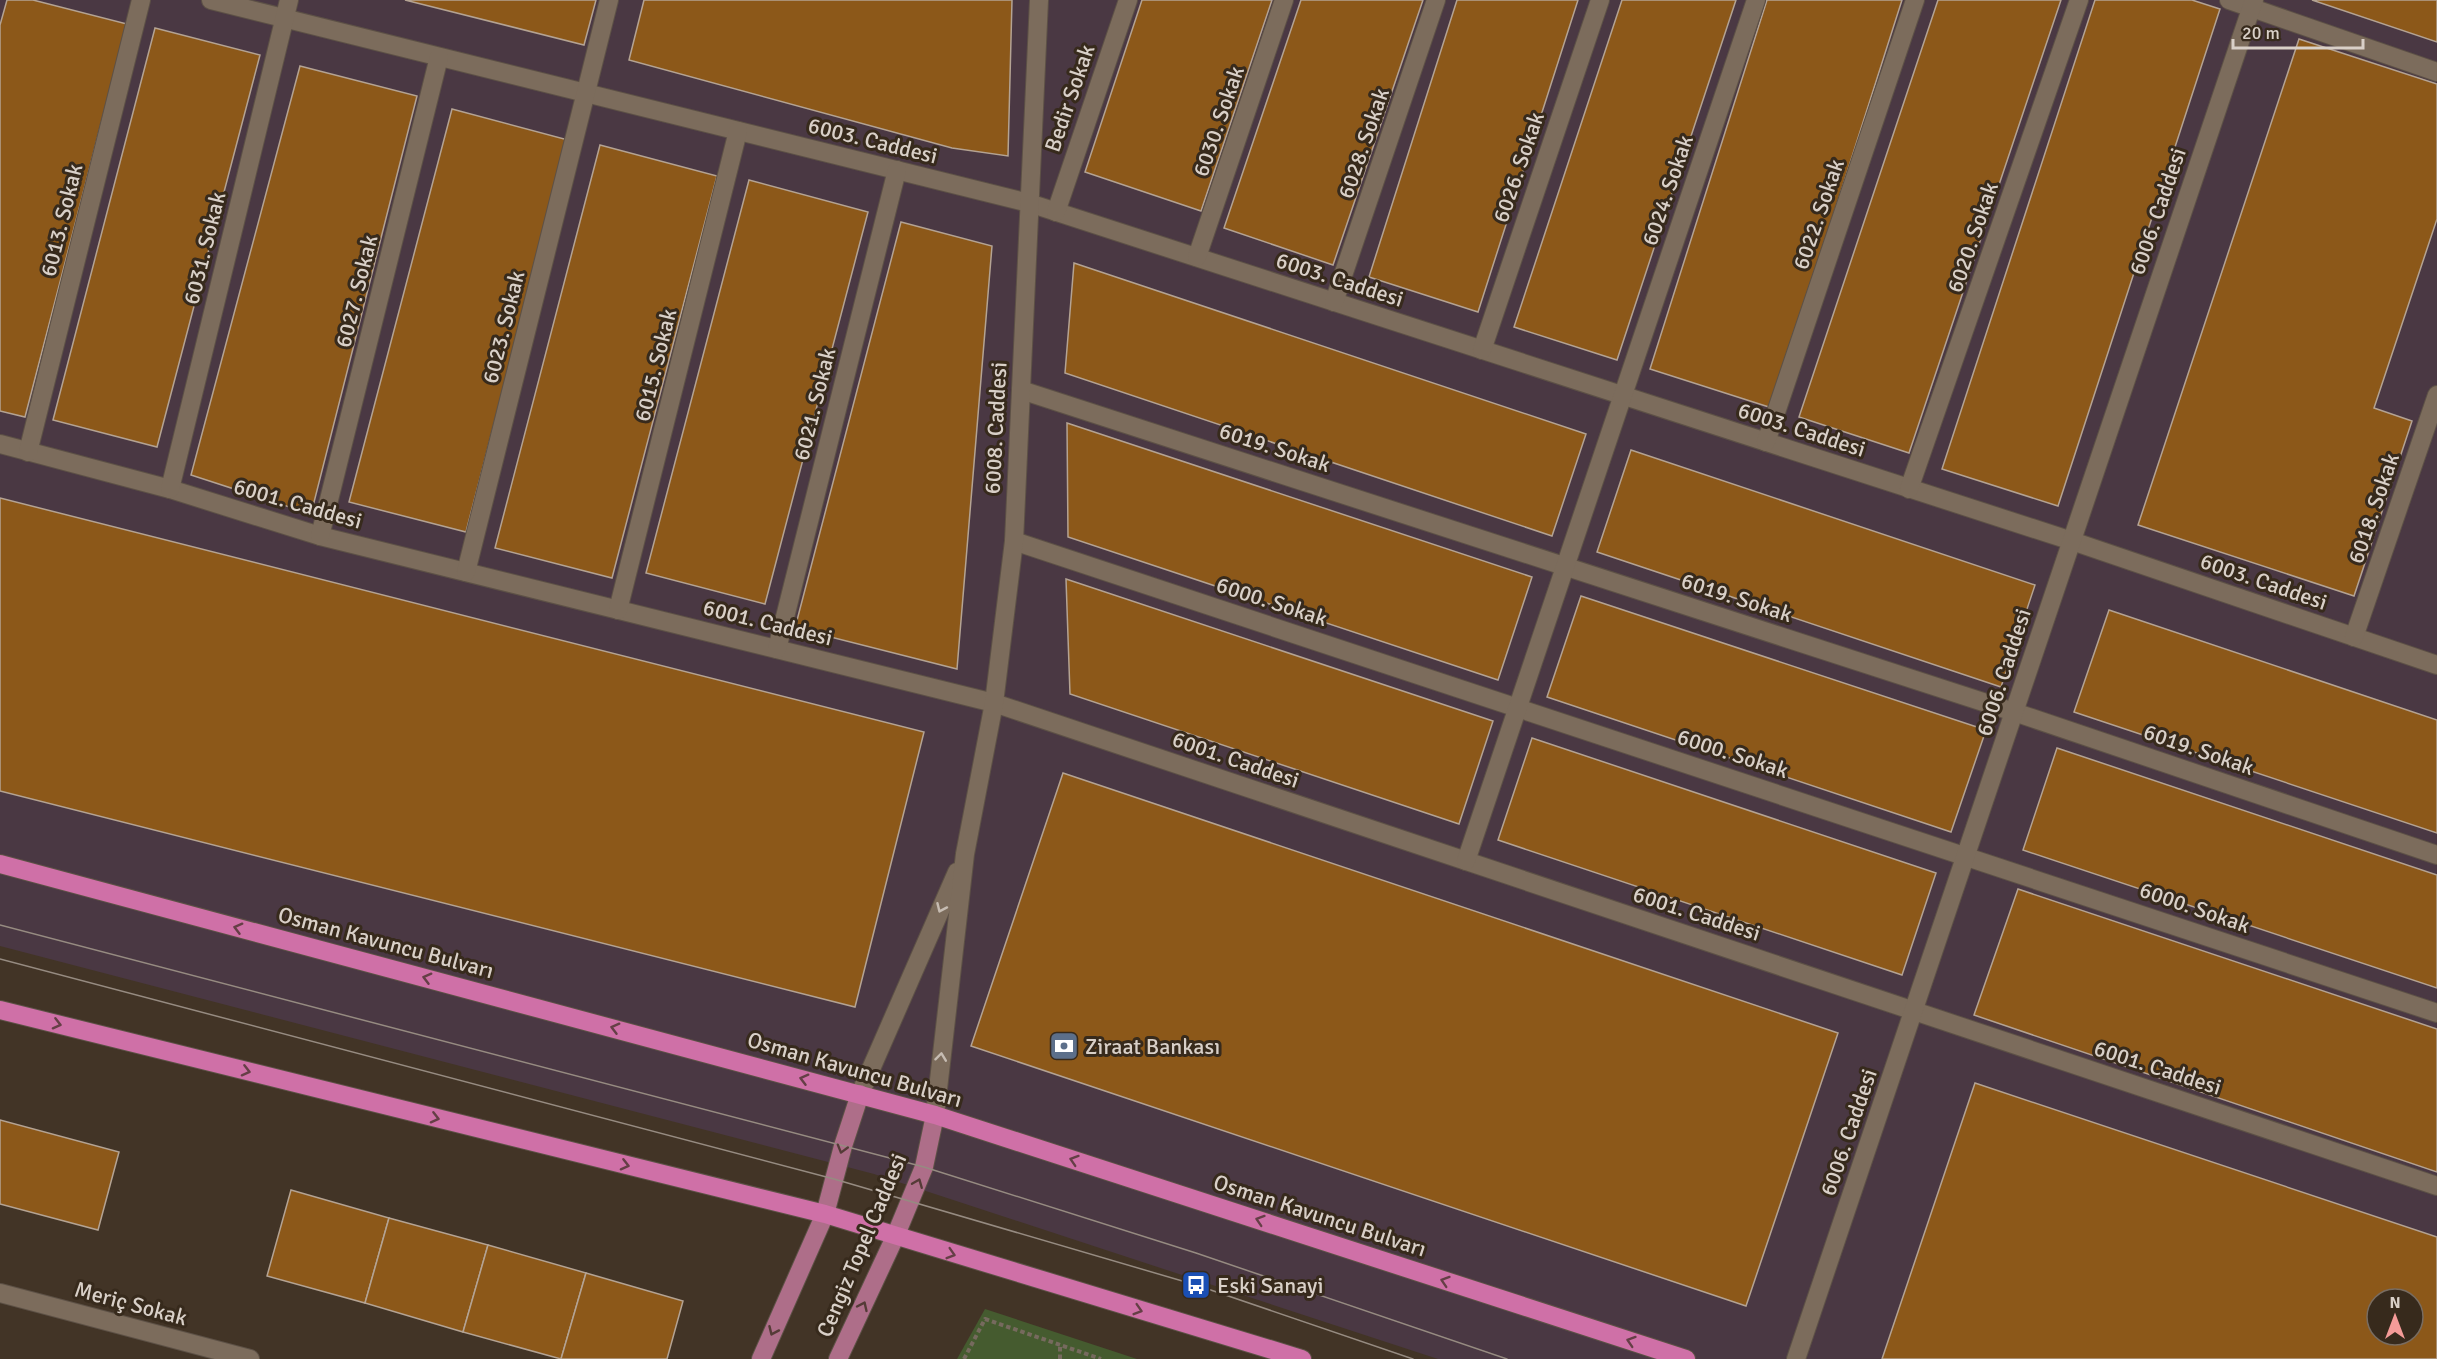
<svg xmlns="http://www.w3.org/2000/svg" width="2437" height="1359" viewBox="0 0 2437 1359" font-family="Signika,sans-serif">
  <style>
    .industrial { fill: #4a3843; fill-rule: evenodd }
    .green { fill: #455b2f }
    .building { fill: #8c5819; stroke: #b4a393; stroke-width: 1.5; fill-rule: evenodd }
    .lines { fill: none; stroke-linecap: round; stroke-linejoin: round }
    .minor-casing { stroke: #5d5146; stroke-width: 20 }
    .major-casing { stroke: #5d5146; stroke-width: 20 }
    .highway-casing { stroke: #5d5146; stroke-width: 20 }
    .path { stroke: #766a5e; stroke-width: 4; stroke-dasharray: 4.5 3; stroke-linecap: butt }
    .minor { stroke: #7c6c5c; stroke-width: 18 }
    .major { stroke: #ae6e89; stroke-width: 18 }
    .highway { stroke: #cf70a7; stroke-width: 18 }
    .tram { stroke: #968b81; stroke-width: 1.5 }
    .oneway { stroke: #c6bcb2 }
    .oneway2 { stroke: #653f46 }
    .oneway3 { stroke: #553b37 }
    .labels { text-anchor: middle; stroke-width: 6; stroke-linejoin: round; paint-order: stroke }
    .street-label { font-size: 22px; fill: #d9d0c8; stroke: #372a1c }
    .poi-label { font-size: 22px; fill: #d9d0c8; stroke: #372a1c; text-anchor: start }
  </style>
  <rect width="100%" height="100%" fill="#423426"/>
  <path class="industrial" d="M 0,0 L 2437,0 L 2437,1359 L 1438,1359 L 874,1174 L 0,946 ZM 2377,1299 L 2413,1299 L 2413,1335 L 2377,1335 Z"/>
  <path class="green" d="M 985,1309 L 1137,1359 L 957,1359 Z"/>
  <g class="building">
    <path d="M 7,0 L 33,0 L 127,24 L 25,417 L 0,411 L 0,25 Z"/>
    <path d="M 405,0 L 596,0 L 584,45 Z"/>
    <path d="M 644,0 L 1012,0 L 1008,156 L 952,148 L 629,60 Z"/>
    <path d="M 1142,0 L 1272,0 L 1201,211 L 1085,172 Z"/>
    <path d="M 1301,0 L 1423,0 L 1333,265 L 1224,228 Z"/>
    <path d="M 1457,0 L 1578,0 L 1478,312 L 1369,277 Z"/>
    <path d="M 1622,0 L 1736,0 L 1617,360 L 1514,327 Z"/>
    <path d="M 1767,0 L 1902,0 L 1772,408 L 1650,369 Z"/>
    <path d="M 1938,0 L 2061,0 L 1909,453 L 1799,417 Z"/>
    <path d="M 2095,0 L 2192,0 L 2220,9 L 2058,506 L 1942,469 Z"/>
    <path d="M 2312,0 L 2437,0 L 2437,42 Z"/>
    <path d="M 155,28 L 260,55 L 157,447 L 53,420 Z"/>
    <path d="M 2299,39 L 2437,84 L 2437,219 L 2374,408 L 2412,421 L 2354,596 L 2138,525 Z"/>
    <path d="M 300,66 L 417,96 L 311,514 L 191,475 Z"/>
    <path d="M 452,109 L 568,140 L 466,532 L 349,502 Z"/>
    <path d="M 600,145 L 717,176 L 612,578 L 495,548 Z"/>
    <path d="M 749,180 L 868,212 L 765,604 L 646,573 Z"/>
    <path d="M 901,222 L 992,246 L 957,669 L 795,628 Z"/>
    <path d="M 1074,263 L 1586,434 L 1552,536 L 1065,373 Z"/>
    <path d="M 1067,423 L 1532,577 L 1498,680 L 1068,537 Z"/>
    <path d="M 1631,450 L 2035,585 L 2001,687 L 1597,552 Z"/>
    <path d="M 0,498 L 924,732 L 855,1007 L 0,791 Z"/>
    <path d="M 1066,579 L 1493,721 L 1459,824 L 1070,694 Z"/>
    <path d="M 1581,596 L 1986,730 L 1951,832 L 1547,697 Z"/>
    <path d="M 2109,610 L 2437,720 L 2437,833 L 2074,712 Z"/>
    <path d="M 1532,738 L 1936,873 L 1902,975 L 1498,840 Z"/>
    <path d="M 2057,748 L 2437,875 L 2437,988 L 2023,850 Z"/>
    <path d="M 1063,773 L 1838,1033 L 1746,1306 L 971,1046 Z"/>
    <path d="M 2018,889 L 2437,1029 L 2437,1172 L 1974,1015 Z"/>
    <path d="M 1975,1083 L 2437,1237 L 2437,1359 L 1882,1359 ZM 2377,1299 L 2413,1299 L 2413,1335 L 2377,1335 Z"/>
    <path d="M 0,1120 L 119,1152 L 98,1230 L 0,1204 Z"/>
    <path d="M 291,1190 L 389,1218 L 365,1303 L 267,1276 Z"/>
    <path d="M 389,1218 L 488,1245 L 463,1332 L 365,1303 Z"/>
    <path d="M 488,1245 L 586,1273 L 561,1359 L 463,1332 Z"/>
    <path d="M 586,1273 L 683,1301 L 667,1359 L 561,1359 Z"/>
  </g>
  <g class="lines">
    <g class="minor-casing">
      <g id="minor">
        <path d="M 211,0 L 1029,203 L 2072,541 L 2437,665"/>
        <path d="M 2229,0 L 2437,72"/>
        <path d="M 1056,212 L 1128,0"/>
        <path d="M 1197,257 L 1284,0"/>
        <path d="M 1334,302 L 1436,0"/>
        <path d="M 1482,350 L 1600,0"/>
        <path d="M 1021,390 L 2014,712 L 2437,855"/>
        <path d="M 1766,442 L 1915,0"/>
        <path d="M 0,444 L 170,489 L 320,536 L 994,703 L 2437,1186"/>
        <path d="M 28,452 L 141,0"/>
        <path d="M 170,489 L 289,0"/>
        <path d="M 1909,489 L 2079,0"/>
        <path d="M 320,536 L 439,57"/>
        <path d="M 1014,541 L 2437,1013"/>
        <path d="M 466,572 L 609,0"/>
        <path d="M 618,610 L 738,131"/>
        <path d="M 2354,637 L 2437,395"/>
        <path d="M 777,649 L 897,170"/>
        <path d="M 1466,861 L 1756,0"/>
        <path d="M 860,1094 L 957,872"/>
        <path d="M 935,1115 L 965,854 L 994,703 L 1014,541 L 1039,0"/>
        <path d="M 0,1293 L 250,1359"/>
        <path d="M 1796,1359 L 2254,0"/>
      </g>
    </g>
    <g class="major-casing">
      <g id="major">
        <path d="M 761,1359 L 825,1214 L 843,1146 L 860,1094"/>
        <path d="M 838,1359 L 895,1237 L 924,1167 L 935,1115"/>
      </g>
    </g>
    <g class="highway-casing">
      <g id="highway">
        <path d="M 0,864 L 935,1115 L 1686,1359"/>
        <path d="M 0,1010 L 825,1214 L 1302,1359"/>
      </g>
    </g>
    <g class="path">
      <path d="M 964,1359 L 985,1319 L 1101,1359"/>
      <path d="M 1060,1359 L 1060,1345"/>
    </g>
    <use href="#minor" class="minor"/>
    <use href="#major" class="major"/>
    <use href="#highway" class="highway"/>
    <g class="tram">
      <path d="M 0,925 L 924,1167 L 1196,1253 L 1507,1359"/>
      <path d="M 0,959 L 834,1179 L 1196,1285 L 1413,1359"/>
    </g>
  </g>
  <defs><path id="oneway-chevron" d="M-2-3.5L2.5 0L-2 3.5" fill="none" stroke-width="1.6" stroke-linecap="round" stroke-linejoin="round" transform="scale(1.5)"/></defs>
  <g class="oneway">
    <use href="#oneway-chevron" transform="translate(941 908) rotate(114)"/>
    <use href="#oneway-chevron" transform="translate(941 1057) rotate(-83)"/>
  </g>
  <g class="oneway2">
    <use href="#oneway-chevron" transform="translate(238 928) rotate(-165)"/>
    <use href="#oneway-chevron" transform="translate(427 978) rotate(-165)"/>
    <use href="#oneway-chevron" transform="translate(57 1024) rotate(14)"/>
    <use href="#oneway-chevron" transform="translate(615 1028) rotate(-165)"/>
    <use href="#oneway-chevron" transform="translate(246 1071) rotate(14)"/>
    <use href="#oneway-chevron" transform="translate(804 1079) rotate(-165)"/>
    <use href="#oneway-chevron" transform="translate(435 1118) rotate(14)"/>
    <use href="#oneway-chevron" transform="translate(1074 1160) rotate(-162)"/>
    <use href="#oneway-chevron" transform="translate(625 1165) rotate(14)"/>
    <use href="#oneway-chevron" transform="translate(1260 1220) rotate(-162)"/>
    <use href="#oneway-chevron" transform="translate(951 1254) rotate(17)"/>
    <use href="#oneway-chevron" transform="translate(1445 1281) rotate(-162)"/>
    <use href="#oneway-chevron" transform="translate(1138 1310) rotate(17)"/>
    <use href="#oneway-chevron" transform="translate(1631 1341) rotate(-162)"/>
  </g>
  <g class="oneway3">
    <use href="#oneway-chevron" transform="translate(842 1149) rotate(106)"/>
    <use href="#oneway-chevron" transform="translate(918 1183) rotate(-68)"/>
    <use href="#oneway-chevron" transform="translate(863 1306) rotate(-65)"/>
    <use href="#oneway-chevron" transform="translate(773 1331) rotate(114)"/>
  </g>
  <defs>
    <g id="bank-square" transform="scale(1.5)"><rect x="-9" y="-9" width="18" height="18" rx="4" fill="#5c6f8a" stroke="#372a1c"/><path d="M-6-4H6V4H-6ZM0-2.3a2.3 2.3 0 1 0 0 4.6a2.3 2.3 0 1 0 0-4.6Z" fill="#fff"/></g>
    <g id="bus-square" transform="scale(1.5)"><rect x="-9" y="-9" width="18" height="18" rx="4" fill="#1a4fb4" stroke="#372a1c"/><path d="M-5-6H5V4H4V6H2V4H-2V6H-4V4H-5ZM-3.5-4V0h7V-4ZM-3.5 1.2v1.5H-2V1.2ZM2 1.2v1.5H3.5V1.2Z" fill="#fff"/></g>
  </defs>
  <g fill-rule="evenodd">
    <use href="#bank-square" x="1064" y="1046"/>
    <use href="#bus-square" x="1196" y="1285"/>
  </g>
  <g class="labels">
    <g class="street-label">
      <text transform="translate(1069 98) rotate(-71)" y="8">Bedir Sokak</text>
      <text transform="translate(1218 121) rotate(-71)" y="8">6030. Sokak</text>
      <text transform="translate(873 140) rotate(14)" y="8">6003. Caddesi</text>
      <text transform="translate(1363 143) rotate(-71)" y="8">6028. Sokak</text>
      <text transform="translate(1518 167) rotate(-71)" y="8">6026. Sokak</text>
      <text transform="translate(1667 190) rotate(-71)" y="8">6024. Sokak</text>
      <text transform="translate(2157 211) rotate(-71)" y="8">6006. Caddesi</text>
      <text transform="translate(1818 214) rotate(-71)" y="8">6022. Sokak</text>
      <text transform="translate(61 220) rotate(-76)" y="8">6013. Sokak</text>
      <text transform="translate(1972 237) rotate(-71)" y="8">6020. Sokak</text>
      <text transform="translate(204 248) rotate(-76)" y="8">6031. Sokak</text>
      <text transform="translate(1340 279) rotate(18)" y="8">6003. Caddesi</text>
      <text transform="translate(356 291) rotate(-76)" y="8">6027. Sokak</text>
      <text transform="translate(503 327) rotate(-76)" y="8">6023. Sokak</text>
      <text transform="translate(655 365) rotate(-76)" y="8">6015. Sokak</text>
      <text transform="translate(814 404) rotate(-76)" y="8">6021. Sokak</text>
      <text transform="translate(995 428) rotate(-87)" y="8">6008. Caddesi</text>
      <text transform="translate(1802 429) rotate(18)" y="8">6003. Caddesi</text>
      <text transform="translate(1275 447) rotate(18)" y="8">6019. Sokak</text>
      <text transform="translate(298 503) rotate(16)" y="8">6001. Caddesi</text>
      <text transform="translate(2373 508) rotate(-71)" y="8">6018. Sokak</text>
      <text transform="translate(2264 581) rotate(19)" y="8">6003. Caddesi</text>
      <text transform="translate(1737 597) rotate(18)" y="8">6019. Sokak</text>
      <text transform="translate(1272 601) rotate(18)" y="8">6000. Sokak</text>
      <text transform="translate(768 622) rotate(14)" y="8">6001. Caddesi</text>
      <text transform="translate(2003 672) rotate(-72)" y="8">6006. Caddesi</text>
      <text transform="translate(2199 749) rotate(19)" y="8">6019. Sokak</text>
      <text transform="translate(1733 753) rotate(18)" y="8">6000. Sokak</text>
      <text transform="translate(1236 759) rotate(19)" y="8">6001. Caddesi</text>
      <text transform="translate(2195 907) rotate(19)" y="8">6000. Sokak</text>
      <text transform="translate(1697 913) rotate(18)" y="8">6001. Caddesi</text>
      <text transform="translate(386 942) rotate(15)" y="8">Osman Kavuncu Bulvarı</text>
      <text transform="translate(2158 1067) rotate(18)" y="8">6001. Caddesi</text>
      <text transform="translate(855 1069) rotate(16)" y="8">Osman Kavuncu Bulvarı</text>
      <text transform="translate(1848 1132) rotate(-71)" y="8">6006. Caddesi</text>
      <text transform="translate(1320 1215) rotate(18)" y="8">Osman Kavuncu Bulvarı</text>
      <text transform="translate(861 1245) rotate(-67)" y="8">Cengiz Topel Caddesi</text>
      <text transform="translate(131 1303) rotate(15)" y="8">Meriç Sokak</text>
    </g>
    <g class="poi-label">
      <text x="1085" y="1054">Ziraat Bankası</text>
      <text x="1217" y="1293">Eski Sanayi</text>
    </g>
  </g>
  <g transform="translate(2395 1317)"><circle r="28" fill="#372a1c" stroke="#786c61" stroke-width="1.5"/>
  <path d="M0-4.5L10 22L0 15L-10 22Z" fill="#f59b98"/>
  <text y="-9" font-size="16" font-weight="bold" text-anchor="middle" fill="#d9d0c8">N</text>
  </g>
  <path d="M2233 39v9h130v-9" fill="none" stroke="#d9d0c8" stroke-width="3"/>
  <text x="2242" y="39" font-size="18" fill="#d9d0c8" stroke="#372a1c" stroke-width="4.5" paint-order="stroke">20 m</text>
</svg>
